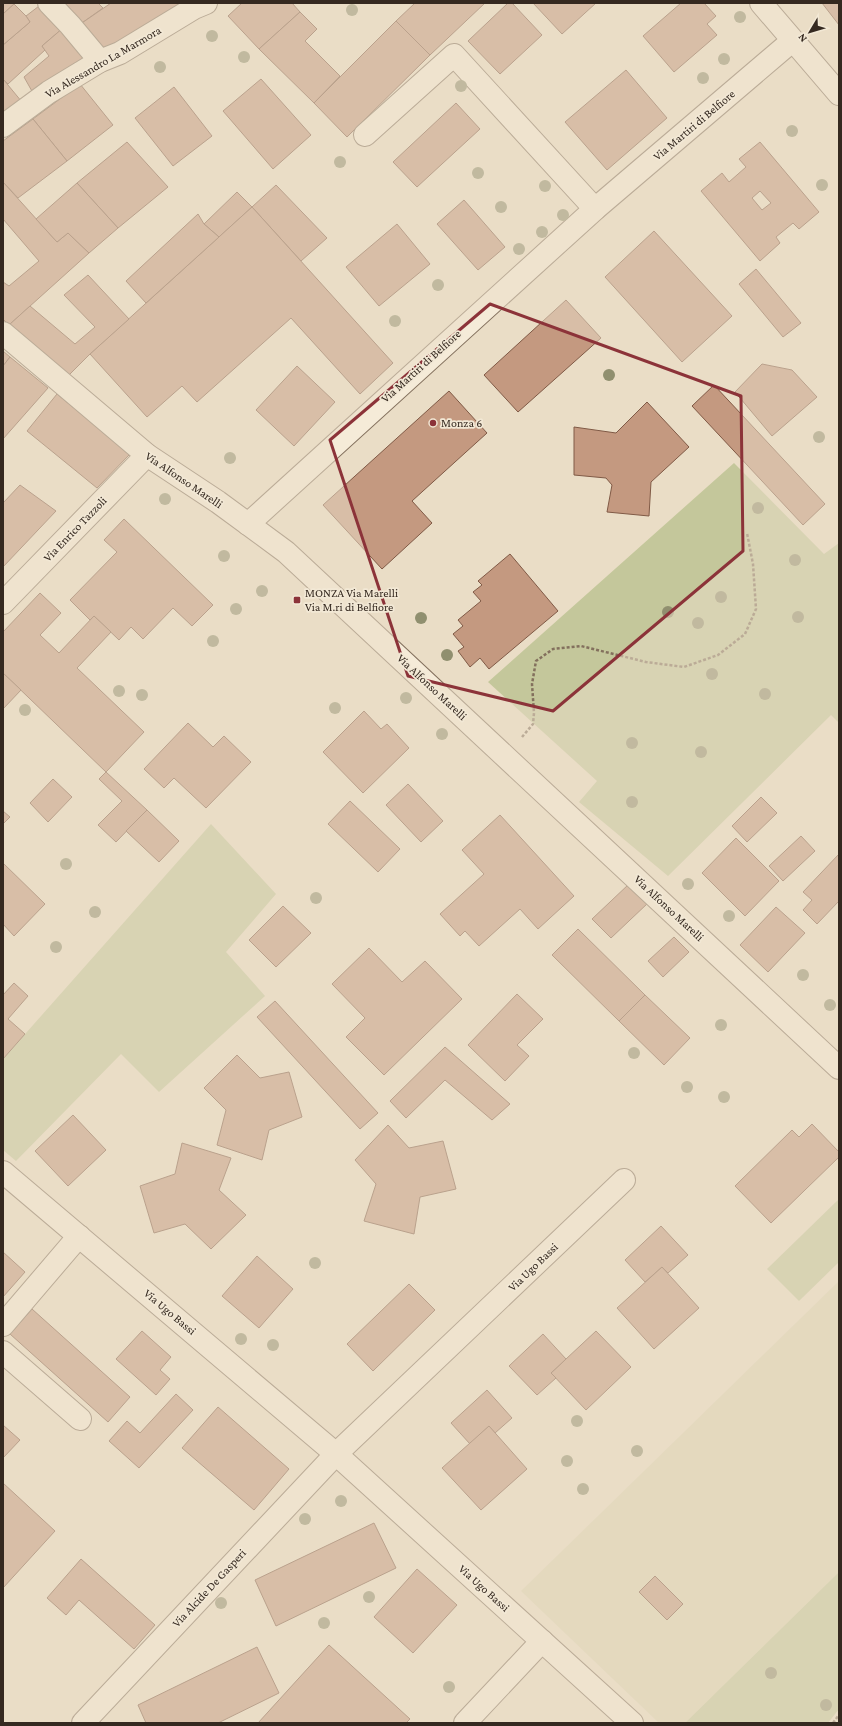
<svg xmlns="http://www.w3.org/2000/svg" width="842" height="1726" viewBox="0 0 842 1726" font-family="'Crimson Pro',serif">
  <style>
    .farmland { fill: #ded5b4 }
    .green { fill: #c4c79b }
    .building { fill: #c49980; stroke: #805a46; fill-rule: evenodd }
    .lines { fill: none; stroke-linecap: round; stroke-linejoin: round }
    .minor-casing { stroke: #83705d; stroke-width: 24 }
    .path { stroke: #83705d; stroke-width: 2.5; stroke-dasharray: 3 2; stroke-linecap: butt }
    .minor { stroke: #f5ebd8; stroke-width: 22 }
    .tree { fill: #908f6f }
    .marked { fill: none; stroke: #8c3339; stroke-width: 3; stroke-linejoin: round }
    .poi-dot { fill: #8c3339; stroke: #f2e8d5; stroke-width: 1.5 }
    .labels { text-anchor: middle; stroke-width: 3.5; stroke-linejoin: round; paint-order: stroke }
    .street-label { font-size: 12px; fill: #352920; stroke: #f2e8d5 }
    .poi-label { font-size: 12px; fill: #352920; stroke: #f2e8d5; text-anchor: start }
  </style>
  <rect width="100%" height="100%" fill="#eaddc6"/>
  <path class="farmland" d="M 839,1281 L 839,1572 L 685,1723 L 659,1723 L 521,1591 Z"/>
  <g class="green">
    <path d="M 734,463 L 824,554 L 839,543 L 839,723 L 831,715 L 668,876 L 579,802 L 597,781 L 488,682 Z"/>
    <path d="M 211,824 L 276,894 L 226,952 L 265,996 L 159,1092 L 121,1054 L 16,1161 L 3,1150 L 3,1059 Z"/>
    <path d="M 839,1199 L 839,1262 L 799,1301 L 767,1269 Z"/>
    <path d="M 839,1572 L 839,1709 L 828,1723 L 685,1723 Z"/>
  </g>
  <g class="building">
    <path d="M 3,3 L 13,3 L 14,4 L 3,14 Z"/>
    <path d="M 43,3 L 63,28 L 42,46 L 45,50 L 8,84 L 3,79 L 3,45 L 30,22 L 26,16 Z"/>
    <path d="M 57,3 L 98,3 L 103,8 L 79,25 Z"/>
    <path d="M 111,3 L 183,3 L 104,54 L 79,25 Z"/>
    <path d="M 242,3 L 292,3 L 300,12 L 259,49 L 228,16 Z"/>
    <path d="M 415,3 L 485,3 L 430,55 L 396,21 Z"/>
    <path d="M 508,3 L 512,3 L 542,35 L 500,74 L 468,41 Z"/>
    <path d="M 533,3 L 596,3 L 562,34 Z"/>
    <path d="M 681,3 L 704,3 L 716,16 L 707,24 L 717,35 L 674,72 L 643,36 Z"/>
    <path d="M 822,3 L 839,3 L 839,25 Z"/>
    <path d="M 14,4 L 26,16 L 30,22 L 3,45 L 3,14 Z"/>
    <path d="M 300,12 L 317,29 L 305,41 L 340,76 L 314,103 L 259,49 Z"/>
    <path d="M 396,21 L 430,55 L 347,137 L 314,103 Z"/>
    <path d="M 63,28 L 85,58 L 33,93 L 24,77 L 49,56 L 42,46 Z"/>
    <path d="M 626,70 L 667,118 L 607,170 L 565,122 Z"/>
    <path d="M 3,79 L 22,102 L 3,118 Z"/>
    <path d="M 261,79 L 311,135 L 273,169 L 223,111 Z"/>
    <path d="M 80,84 L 113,125 L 67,161 L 33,119 Z"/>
    <path d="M 174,87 L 212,136 L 173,166 L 135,118 Z"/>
    <path d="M 456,103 L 480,129 L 417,187 L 393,162 Z"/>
    <path d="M 33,119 L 67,161 L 18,198 L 3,182 L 3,141 Z"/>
    <path d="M 127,142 L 168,187 L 118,228 L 77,183 Z"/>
    <path d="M 760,142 L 819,212 L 799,229 L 793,223 L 776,237 L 780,243 L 760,261 L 701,191 L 722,173 L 729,182 L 746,167 L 739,159 ZM 760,191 L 771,203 L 762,210 L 752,198 Z"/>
    <path d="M 3,182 L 57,242 L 68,233 L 89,253 L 9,325 L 3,319 L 3,282 L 9,286 L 39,261 L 3,219 Z"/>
    <path d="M 77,183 L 118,228 L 89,253 L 68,233 L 57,242 L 36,219 Z"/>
    <path d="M 276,185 L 327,238 L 301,261 L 252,207 Z"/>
    <path d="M 237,192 L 252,207 L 219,237 L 204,224 Z"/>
    <path d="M 464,200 L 505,247 L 478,270 L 437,224 Z"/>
    <path d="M 252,207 L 393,363 L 360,394 L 291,318 L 197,402 L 182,386 L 147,417 L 90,354 Z"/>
    <path d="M 198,214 L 204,224 L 219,237 L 146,303 L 126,281 Z"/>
    <path d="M 397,224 L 430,264 L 379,306 L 346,267 Z"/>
    <path d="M 654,231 L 732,316 L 682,362 L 605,277 Z"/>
    <path d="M 756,269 L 801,323 L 783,337 L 739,284 Z"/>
    <path d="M 88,275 L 129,319 L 90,354 L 69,375 L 9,325 L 30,306 L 75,344 L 95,327 L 64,295 Z"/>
    <path d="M 566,300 L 601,338 L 518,412 L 484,375 Z"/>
    <path d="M 3,351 L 10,357 L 3,366 Z"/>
    <path d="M 10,357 L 48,388 L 3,439 L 3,366 Z"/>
    <path d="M 762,364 L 792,370 L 817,397 L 772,436 L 735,392 Z"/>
    <path d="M 297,366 L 335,402 L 294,446 L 256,410 Z"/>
    <path d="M 714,385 L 825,504 L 803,525 L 692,406 Z"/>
    <path d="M 449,391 L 487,433 L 412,501 L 432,523 L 382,569 L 323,505 Z"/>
    <path d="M 57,394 L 130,454 L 97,488 L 27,431 Z"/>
    <path d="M 647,402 L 689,447 L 651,482 L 649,516 L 607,512 L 612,485 L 606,478 L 574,475 L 574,427 L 616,433 Z"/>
    <path d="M 20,485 L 56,511 L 3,567 L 3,503 Z"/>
    <path d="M 124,519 L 213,605 L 192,626 L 173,608 L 143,639 L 131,627 L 119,640 L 94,616 L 90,620 L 70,600 L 117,552 L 104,540 Z"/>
    <path d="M 510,554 L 558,611 L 489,669 L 480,658 L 470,667 L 458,651 L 464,647 L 453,634 L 463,626 L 458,620 L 481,601 L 473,592 L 482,585 L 478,581 Z"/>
    <path d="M 40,593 L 61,613 L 40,635 L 59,653 L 94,616 L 111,632 L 77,668 L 144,732 L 106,772 L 3,673 L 3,632 Z"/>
    <path d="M 3,673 L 21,690 L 3,709 Z"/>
    <path d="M 364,711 L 381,729 L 387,724 L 409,748 L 363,793 L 323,752 Z"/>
    <path d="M 188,723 L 213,747 L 224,736 L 251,762 L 206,808 L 174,778 L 164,788 L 144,769 Z"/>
    <path d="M 106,772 L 147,810 L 116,842 L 98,825 L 122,801 L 99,779 Z"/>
    <path d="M 53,779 L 72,797 L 48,822 L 30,803 Z"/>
    <path d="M 408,784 L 443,821 L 421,842 L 386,805 Z"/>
    <path d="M 761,797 L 777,813 L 747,842 L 732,826 Z"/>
    <path d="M 350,801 L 400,849 L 378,872 L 328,824 Z"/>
    <path d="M 147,810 L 179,841 L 159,862 L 126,831 Z"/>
    <path d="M 3,811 L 10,817 L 3,824 Z"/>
    <path d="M 500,815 L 574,896 L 538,929 L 520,909 L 479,946 L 465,931 L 460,936 L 440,914 L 484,874 L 462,850 Z"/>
    <path d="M 801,836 L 815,851 L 783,881 L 769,866 Z"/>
    <path d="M 736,838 L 779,881 L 745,916 L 702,873 Z"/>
    <path d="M 839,854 L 839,901 L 817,924 L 803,910 L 812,900 L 803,892 Z"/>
    <path d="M 3,863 L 45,904 L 14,936 L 3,924 Z"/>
    <path d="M 629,884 L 648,903 L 611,938 L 592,919 Z"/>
    <path d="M 283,906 L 311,933 L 276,967 L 249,940 Z"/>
    <path d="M 776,907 L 805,933 L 768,972 L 740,945 Z"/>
    <path d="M 578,929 L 645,995 L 619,1021 L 552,955 Z"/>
    <path d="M 674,937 L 689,952 L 663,977 L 648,961 Z"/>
    <path d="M 369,948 L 402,982 L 425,961 L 462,999 L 384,1075 L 346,1037 L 365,1018 L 332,984 Z"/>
    <path d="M 14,983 L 28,996 L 8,1019 L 25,1034 L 3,1059 L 3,995 Z"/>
    <path d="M 517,994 L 543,1019 L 517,1045 L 529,1056 L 505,1081 L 468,1045 Z"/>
    <path d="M 645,995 L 690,1038 L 664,1065 L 619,1021 Z"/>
    <path d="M 275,1001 L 378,1113 L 360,1129 L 257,1017 Z"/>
    <path d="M 445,1047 L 510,1104 L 492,1120 L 445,1080 L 406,1118 L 390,1101 Z"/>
    <path d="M 237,1055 L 260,1078 L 289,1072 L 302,1117 L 269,1130 L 262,1160 L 217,1145 L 226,1110 L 204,1088 Z"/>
    <path d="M 73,1115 L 106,1150 L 68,1186 L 35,1151 Z"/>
    <path d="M 812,1124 L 839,1152 L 839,1157 L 771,1223 L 735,1186 L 792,1130 L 799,1137 Z"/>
    <path d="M 388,1125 L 409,1148 L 443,1141 L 456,1189 L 420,1197 L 414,1234 L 364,1221 L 376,1184 L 355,1160 Z"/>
    <path d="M 182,1143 L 231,1158 L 219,1190 L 246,1215 L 211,1249 L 185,1224 L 154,1233 L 140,1186 L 175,1174 Z"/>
    <path d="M 661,1226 L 688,1255 L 668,1273 L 662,1267 L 645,1282 L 625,1260 Z"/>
    <path d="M 3,1252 L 25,1272 L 3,1297 Z"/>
    <path d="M 257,1256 L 293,1289 L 259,1328 L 222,1296 Z"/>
    <path d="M 662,1267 L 699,1308 L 654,1349 L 617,1308 Z"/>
    <path d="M 409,1284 L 435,1310 L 373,1371 L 347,1344 Z"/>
    <path d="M 32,1309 L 130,1397 L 108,1422 L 10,1334 Z"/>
    <path d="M 142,1331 L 171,1357 L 160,1370 L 170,1379 L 156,1395 L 116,1359 Z"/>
    <path d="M 596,1331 L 631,1367 L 586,1410 L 551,1373 Z"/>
    <path d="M 543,1334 L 566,1359 L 551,1373 L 556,1378 L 537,1395 L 509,1366 Z"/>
    <path d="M 487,1390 L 512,1418 L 495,1433 L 489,1426 L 470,1444 L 451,1423 Z"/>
    <path d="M 176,1394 L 193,1410 L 139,1468 L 109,1441 L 127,1421 L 140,1433 Z"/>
    <path d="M 218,1407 L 289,1469 L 254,1510 L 182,1448 Z"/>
    <path d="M 3,1425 L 20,1440 L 3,1458 Z"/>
    <path d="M 489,1426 L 527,1469 L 481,1510 L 442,1468 Z"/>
    <path d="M 3,1483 L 55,1531 L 3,1588 Z"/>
    <path d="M 374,1523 L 396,1568 L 276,1626 L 255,1580 Z"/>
    <path d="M 81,1559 L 155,1625 L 134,1649 L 79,1600 L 66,1615 L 47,1598 Z"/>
    <path d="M 417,1569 L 457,1605 L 413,1653 L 374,1617 Z"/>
    <path d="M 655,1576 L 683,1604 L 667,1620 L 639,1592 Z"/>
    <path d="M 329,1645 L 410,1719 L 406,1723 L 258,1723 Z"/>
    <path d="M 257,1647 L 279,1693 L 218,1723 L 146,1723 L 138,1705 Z"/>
  </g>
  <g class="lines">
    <g class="minor-casing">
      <g id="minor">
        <path d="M 49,3 L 70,25 L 100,61"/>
        <path d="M 761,3 L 839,94"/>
        <path d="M 3,126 L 49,92 L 100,61 L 120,53 L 194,8 L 206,3"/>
        <path d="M 365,135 L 454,55 L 595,209"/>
        <path d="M 3,333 L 147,455 L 218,502 L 286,552 L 839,1068"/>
        <path d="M 248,524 L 595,209 L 792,41"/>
        <path d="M 3,603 L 147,455"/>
        <path d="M 3,1172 L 336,1454 L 632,1723"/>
        <path d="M 3,1325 L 79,1236"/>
        <path d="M 3,1352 L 80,1419"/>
        <path d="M 83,1723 L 336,1454 L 624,1180"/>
        <path d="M 465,1723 L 542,1641"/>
      </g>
    </g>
    <g class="path">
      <path d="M 522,737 L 533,724 L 534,713 L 532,684 L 536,661 L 553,649 L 581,646 L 646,662 L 684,667 L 718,655 L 745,634 L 756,609 L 753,564 L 747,533"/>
      <path d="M 833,1723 L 839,1715"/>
    </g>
    <use href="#minor" class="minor"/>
  </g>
  <g class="tree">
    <circle cx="352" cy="10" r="6"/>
    <circle cx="740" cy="17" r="6"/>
    <circle cx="212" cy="36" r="6"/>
    <circle cx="244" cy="57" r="6"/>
    <circle cx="724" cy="59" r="6"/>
    <circle cx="160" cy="67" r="6"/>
    <circle cx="703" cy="78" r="6"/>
    <circle cx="461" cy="86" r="6"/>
    <circle cx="792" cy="131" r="6"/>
    <circle cx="340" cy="162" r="6"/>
    <circle cx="478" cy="173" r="6"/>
    <circle cx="822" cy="185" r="6"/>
    <circle cx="545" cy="186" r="6"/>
    <circle cx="501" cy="207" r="6"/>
    <circle cx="563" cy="215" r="6"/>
    <circle cx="542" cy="232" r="6"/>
    <circle cx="519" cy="249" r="6"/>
    <circle cx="438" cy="285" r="6"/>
    <circle cx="395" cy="321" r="6"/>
    <circle cx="609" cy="375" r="6"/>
    <circle cx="819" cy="437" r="6"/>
    <circle cx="230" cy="458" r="6"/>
    <circle cx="165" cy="499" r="6"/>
    <circle cx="758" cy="508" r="6"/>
    <circle cx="224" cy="556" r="6"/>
    <circle cx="795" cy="560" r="6"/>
    <circle cx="262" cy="591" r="6"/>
    <circle cx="721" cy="597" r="6"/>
    <circle cx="236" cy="609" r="6"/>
    <circle cx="668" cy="612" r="6"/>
    <circle cx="798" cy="617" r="6"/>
    <circle cx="421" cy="618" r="6"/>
    <circle cx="698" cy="623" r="6"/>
    <circle cx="213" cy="641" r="6"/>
    <circle cx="447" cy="655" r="6"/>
    <circle cx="712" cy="674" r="6"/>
    <circle cx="119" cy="691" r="6"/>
    <circle cx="765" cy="694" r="6"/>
    <circle cx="142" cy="695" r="6"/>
    <circle cx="406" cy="698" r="6"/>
    <circle cx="335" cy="708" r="6"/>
    <circle cx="25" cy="710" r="6"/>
    <circle cx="442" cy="734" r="6"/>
    <circle cx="632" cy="743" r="6"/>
    <circle cx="701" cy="752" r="6"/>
    <circle cx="632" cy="802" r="6"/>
    <circle cx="66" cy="864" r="6"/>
    <circle cx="688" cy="884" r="6"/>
    <circle cx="316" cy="898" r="6"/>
    <circle cx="95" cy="912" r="6"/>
    <circle cx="729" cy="916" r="6"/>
    <circle cx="56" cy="947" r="6"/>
    <circle cx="803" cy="975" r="6"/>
    <circle cx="830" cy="1005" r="6"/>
    <circle cx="721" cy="1025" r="6"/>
    <circle cx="634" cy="1053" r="6"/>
    <circle cx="687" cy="1087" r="6"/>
    <circle cx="724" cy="1097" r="6"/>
    <circle cx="315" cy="1263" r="6"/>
    <circle cx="241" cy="1339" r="6"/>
    <circle cx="273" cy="1345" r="6"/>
    <circle cx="577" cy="1421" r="6"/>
    <circle cx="637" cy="1451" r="6"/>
    <circle cx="567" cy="1461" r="6"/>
    <circle cx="583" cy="1489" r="6"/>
    <circle cx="341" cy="1501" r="6"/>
    <circle cx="305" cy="1519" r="6"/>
    <circle cx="369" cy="1597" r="6"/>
    <circle cx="221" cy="1603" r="6"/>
    <circle cx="324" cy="1623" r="6"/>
    <circle cx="771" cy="1673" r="6"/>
    <circle cx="449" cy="1687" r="6"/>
    <circle cx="826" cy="1705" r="6"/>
  </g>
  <path d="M0 0H842V1726H0ZM 490,304 L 741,396 L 743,551 L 553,711 L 408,676 L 330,440 Z" fill="#eaddc6" fill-opacity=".55" fill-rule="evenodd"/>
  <path class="marked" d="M 490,304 L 741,396 L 743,551 L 553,711 L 408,676 L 330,440 Z"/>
  <g class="poi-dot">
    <circle cx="433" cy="423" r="4"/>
    <rect x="293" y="596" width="8" height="8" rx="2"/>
  </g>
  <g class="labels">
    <g class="street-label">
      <text transform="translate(103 62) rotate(-30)" y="4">Via Alessandro La Marmora</text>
      <text transform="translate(694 125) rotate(-40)" y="4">Via Martiri di Belfiore</text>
      <text transform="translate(421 366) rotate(-42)" y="4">Via Martiri di Belfiore</text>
      <text transform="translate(184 480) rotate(34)" y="4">Via Alfonso Marelli</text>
      <text transform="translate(75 529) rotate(-46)" y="4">Via Enrico Tazzoli</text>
      <text transform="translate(432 687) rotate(43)" y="4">Via Alfonso Marelli</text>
      <text transform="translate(669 908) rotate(43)" y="4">Via Alfonso Marelli</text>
      <text transform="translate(533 1267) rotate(-44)" y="4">Via Ugo Bassi</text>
      <text transform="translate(170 1312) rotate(40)" y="4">Via Ugo Bassi</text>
      <text transform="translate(209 1588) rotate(-47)" y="4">Via Alcide De Gasperi</text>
      <text transform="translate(484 1588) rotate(42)" y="4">Via Ugo Bassi</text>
    </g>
    <g class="poi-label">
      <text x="441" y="427">Monza 6</text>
      <text x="305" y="597">MONZA Via Marelli<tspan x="305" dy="14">Via M.ri di Belfiore</tspan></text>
    </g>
  </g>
  <rect width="842" height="1726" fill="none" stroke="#352920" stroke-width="8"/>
  <g transform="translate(810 32) rotate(232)" stroke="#f2e8d5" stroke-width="3" paint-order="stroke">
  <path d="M0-3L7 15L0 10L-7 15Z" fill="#352920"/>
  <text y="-6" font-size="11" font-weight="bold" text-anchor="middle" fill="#352920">N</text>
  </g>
</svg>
